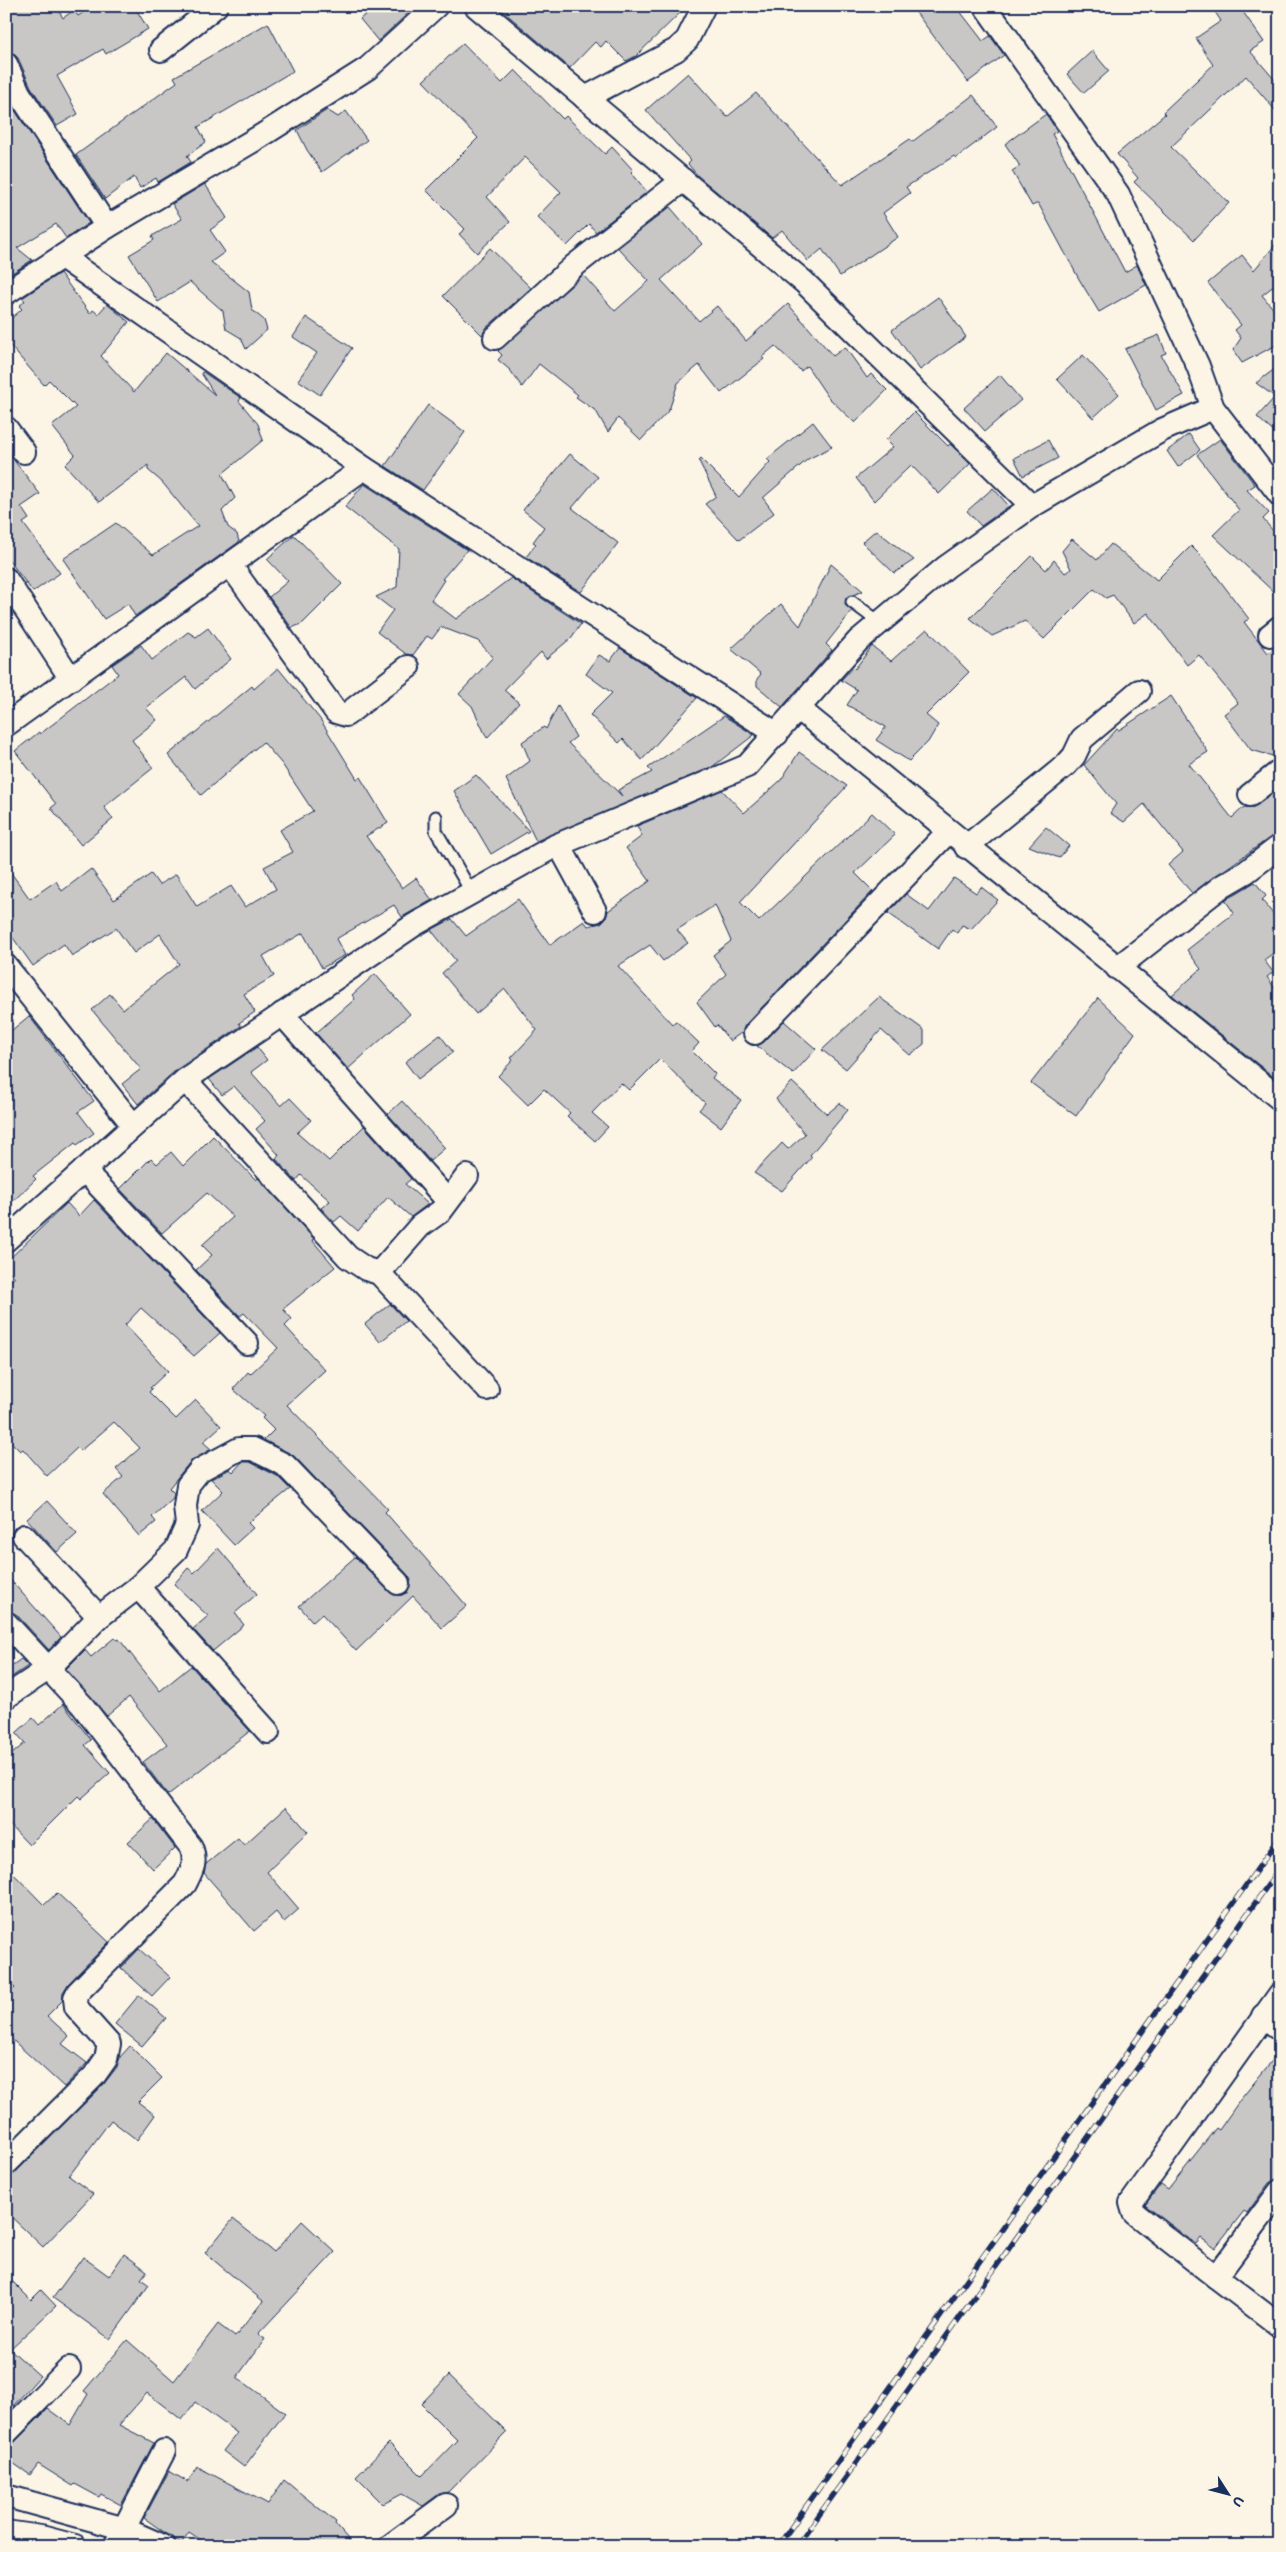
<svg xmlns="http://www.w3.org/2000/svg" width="1286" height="2552" viewBox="0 0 1286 2552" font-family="Itim,sans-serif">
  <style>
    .building { fill: #c8c7c6; stroke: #1b2f5e }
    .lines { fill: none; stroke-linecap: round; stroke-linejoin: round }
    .lane-casing { stroke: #1b2f5e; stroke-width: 15 }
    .street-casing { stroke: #1b2f5e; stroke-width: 26 }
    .lane { stroke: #fcf5e5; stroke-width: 11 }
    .street { stroke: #fcf5e5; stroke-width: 22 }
    .rail-casing { stroke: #1b2f5e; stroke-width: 5.5 }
    .rail { stroke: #fcf5e5; stroke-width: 4; stroke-dasharray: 11; stroke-linecap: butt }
  </style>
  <rect width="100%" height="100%" fill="#fcf5e5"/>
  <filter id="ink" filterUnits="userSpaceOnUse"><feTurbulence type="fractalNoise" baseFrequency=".02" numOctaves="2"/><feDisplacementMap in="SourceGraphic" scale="10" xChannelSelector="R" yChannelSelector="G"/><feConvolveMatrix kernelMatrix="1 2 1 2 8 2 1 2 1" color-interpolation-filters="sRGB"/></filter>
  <g filter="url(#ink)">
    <g class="building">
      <path d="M 6,6 L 56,6 L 63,18 L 74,10 L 78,16 L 93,6 L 134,6 L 148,29 L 106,54 L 103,49 L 57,76 L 78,114 L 57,126 L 31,87 L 18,58 L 13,53 L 6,51 Z"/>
      <path d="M 375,6 L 416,6 L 378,41 L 360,19 Z"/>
      <path d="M 497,6 L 687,6 L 636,56 L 626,61 L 606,41 L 601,47 L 595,42 L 570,68 Z"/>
      <path d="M 911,6 L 956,6 L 983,41 L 990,36 L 1004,55 L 968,82 Z"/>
      <path d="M 1211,6 L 1239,6 L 1264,42 L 1250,51 L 1280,86 L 1280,116 L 1246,76 L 1171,147 L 1229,203 L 1194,240 L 1134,182 L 1138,178 L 1117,154 L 1165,114 L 1163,112 L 1213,65 L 1196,38 L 1221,21 Z"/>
      <path d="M 268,23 L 293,71 L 198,127 L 206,142 L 187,156 L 191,162 L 158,182 L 156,178 L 140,188 L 134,177 L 105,199 L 76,155 L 177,82 L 174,77 Z"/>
      <path d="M 463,43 L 502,83 L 515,70 L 563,119 L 566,116 L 605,154 L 612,147 L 633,170 L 631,172 L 647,192 L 596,232 L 589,224 L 567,246 L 537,217 L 561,192 L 525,157 L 487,197 L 510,222 L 477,253 L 459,234 L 465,229 L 426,190 L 478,138 L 423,81 Z"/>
      <path d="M 1092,51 L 1109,71 L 1084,93 L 1067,74 Z"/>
      <path d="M 688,73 L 727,117 L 756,93 L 842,185 L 910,139 L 912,142 L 973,95 L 997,127 L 956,158 L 954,156 L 906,187 L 910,193 L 883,213 L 898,237 L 840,276 L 822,249 L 808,261 L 782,230 L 772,238 L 698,176 L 688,164 L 691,161 L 646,110 Z"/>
      <path d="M 6,97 L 89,223 L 66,238 L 56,224 L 17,248 L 32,260 L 6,277 Z"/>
      <path d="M 327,110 L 338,117 L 346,111 L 367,140 L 322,172 L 307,150 L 297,130 Z"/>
      <path d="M 1046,114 L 1057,131 L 1052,134 L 1125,272 L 1137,265 L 1146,285 L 1099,312 L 1079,279 L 1038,203 L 1032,206 L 1012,171 L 1020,166 L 1005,144 Z"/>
      <path d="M 205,184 L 227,218 L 210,230 L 225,252 L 211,262 L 249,292 L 252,310 L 264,320 L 267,330 L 246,349 L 241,338 L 226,329 L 223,311 L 190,282 L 158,302 L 129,255 L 154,240 L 152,236 L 182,219 L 172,204 Z"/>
      <path d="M 670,207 L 702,244 L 661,280 L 699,321 L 717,306 L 746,341 L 788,304 L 833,356 L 845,347 L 867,378 L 871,374 L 887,390 L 855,423 L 828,397 L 807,366 L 801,371 L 775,346 L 762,357 L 764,359 L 721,393 L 699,365 L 678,383 L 669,410 L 641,440 L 618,418 L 608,432 L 596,411 L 576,397 L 578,395 L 539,364 L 522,387 L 510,370 L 498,360 L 502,355 L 498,351 L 583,275 L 615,311 L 649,281 L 618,248 Z"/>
      <path d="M 1280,239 L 1280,281 L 1262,295 L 1280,317 L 1280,343 L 1242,363 L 1233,350 L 1241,338 L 1235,330 L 1241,325 L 1208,283 L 1242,255 L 1254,270 Z"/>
      <path d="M 490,248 L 531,288 L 486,328 L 482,335 L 443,296 Z"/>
      <path d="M 60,273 L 90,314 L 93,310 L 98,314 L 107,304 L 129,322 L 101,356 L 134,392 L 166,353 L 215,395 L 201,373 L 203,372 L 241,398 L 239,401 L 258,424 L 263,440 L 222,474 L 235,498 L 222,511 L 228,527 L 237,534 L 239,542 L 135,616 L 128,604 L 104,619 L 63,559 L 116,523 L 153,555 L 198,526 L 162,482 L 148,470 L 148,465 L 99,502 L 65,465 L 75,455 L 52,426 L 76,407 L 49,380 L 44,385 L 6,341 L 6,323 L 22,309 L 19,306 L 25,301 L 22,298 Z"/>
      <path d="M 938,297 L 966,337 L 920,370 L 892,330 Z"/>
      <path d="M 306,317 L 352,348 L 320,395 L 298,380 L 317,353 L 293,337 Z"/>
      <path d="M 1159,335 L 1166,353 L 1161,355 L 1184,395 L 1156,410 L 1125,349 Z"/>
      <path d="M 1083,355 L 1119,394 L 1093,418 L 1057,379 Z"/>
      <path d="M 1280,365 L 1280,438 L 1257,417 L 1275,397 L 1256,383 Z"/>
      <path d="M 1000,375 L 1021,400 L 985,431 L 964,408 Z"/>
      <path d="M 428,405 L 465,432 L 423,490 L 385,466 Z"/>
      <path d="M 914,412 L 948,446 L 950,444 L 970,464 L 939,494 L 911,465 L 874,501 L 856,478 L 893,447 L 886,440 Z"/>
      <path d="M 813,422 L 832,447 L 808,459 L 763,498 L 774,513 L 739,540 L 705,504 L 716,496 L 699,461 L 701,459 L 739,497 L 770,462 L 767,459 Z"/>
      <path d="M 1189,434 L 1200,450 L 1178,467 L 1167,451 Z"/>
      <path d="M 1220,439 L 1255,485 L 1247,490 L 1269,513 L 1263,519 L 1280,539 L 1280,598 L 1213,535 L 1239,510 L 1197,455 Z"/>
      <path d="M 1048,440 L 1058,458 L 1023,476 L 1014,458 Z"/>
      <path d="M 6,450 L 40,494 L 21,507 L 29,519 L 23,523 L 60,573 L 33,592 L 6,556 Z"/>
      <path d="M 570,454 L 598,477 L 572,508 L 618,543 L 581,592 L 526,557 L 536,544 L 533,542 L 544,527 L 523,510 Z"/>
      <path d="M 364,484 L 467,550 L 442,579 L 444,580 L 431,600 L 456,619 L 511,578 L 581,624 L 571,638 L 546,659 L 541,652 L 504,690 L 519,703 L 487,738 L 472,706 L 459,694 L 493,657 L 478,641 L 441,627 L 432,639 L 427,636 L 413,655 L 406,654 L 377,632 L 393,610 L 376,597 L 397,587 L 399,549 L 345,507 Z"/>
      <path d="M 993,488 L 1009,506 L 981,526 L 967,511 Z"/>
      <path d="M 876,530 L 914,560 L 894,573 L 862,542 Z"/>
      <path d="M 294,535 L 342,584 L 303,623 L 292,628 L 269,597 L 288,581 L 267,559 Z"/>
      <path d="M 1072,539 L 1097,560 L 1111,544 L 1157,580 L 1191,546 L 1202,557 L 1249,619 L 1244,622 L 1268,653 L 1280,644 L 1280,758 L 1251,750 L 1224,714 L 1238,703 L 1199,655 L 1187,665 L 1148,613 L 1134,623 L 1113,595 L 1106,598 L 1094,589 L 1044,639 L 1025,621 L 992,636 L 970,618 L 1032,556 L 1046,570 L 1054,560 L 1065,573 L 1071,569 L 1062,551 Z"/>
      <path d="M 831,564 L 863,591 L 846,598 L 845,605 L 852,611 L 826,644 L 832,650 L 782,707 L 757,686 L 757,679 L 761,674 L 731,649 L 781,604 L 800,626 Z"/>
      <path d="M 208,628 L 231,659 L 195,689 L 186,677 L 146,708 L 157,720 L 132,740 L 153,768 L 104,807 L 113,819 L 81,845 L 51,808 L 56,804 L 15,751 L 39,732 L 40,734 L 118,674 L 112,665 L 141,645 L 152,660 L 188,632 L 196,637 Z"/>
      <path d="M 927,629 L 969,672 L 926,715 L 938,725 L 928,742 L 909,761 L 876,740 L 886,727 L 847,705 L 857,690 L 841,680 L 853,667 L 855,669 L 872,646 L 891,661 Z"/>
      <path d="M 620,648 L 697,698 L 642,760 L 623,739 L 619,743 L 590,715 L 612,693 L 586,674 L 599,655 L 610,661 Z"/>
      <path d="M 278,668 L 320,719 L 357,779 L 360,777 L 388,823 L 366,836 L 402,888 L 416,878 L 432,900 L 402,917 L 394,905 L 336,939 L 345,955 L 322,968 L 303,933 L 263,956 L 274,976 L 244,994 L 255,1012 L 239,1023 L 241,1026 L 176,1070 L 138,1104 L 122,1084 L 141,1069 L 92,1010 L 110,994 L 123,1009 L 179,964 L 160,934 L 134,953 L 116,928 L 72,956 L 64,944 L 33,966 L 6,928 L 6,866 L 30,899 L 56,881 L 62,891 L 91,869 L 114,900 L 151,874 L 159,885 L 176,874 L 197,907 L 231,886 L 245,907 L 276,889 L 264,867 L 293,852 L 280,830 L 313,811 L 282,764 L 263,742 L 201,795 L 168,755 L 252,686 L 254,689 Z"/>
      <path d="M 1171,696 L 1208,752 L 1189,764 L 1232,818 L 1244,807 L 1252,808 L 1277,790 L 1280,793 L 1280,833 L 1272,836 L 1192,893 L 1168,865 L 1183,852 L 1144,804 L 1124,822 L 1110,813 L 1116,804 L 1084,765 L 1117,729 L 1119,730 Z"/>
      <path d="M 558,706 L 576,737 L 568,743 L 622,796 L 618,790 L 652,772 L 648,768 L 724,716 L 754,735 L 712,767 L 536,841 L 506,779 L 530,761 L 522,742 L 544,727 L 546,729 Z"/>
      <path d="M 799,752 L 847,786 L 740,902 L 759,921 L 872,813 L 895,835 L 855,873 L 873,891 L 746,1024 L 742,1034 L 741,1033 L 730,1041 L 717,1025 L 715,1027 L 697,1002 L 726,974 L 713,955 L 731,941 L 715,905 L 677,930 L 688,943 L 663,961 L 650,945 L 618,966 L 672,1024 L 676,1021 L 699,1043 L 692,1051 L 715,1074 L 712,1078 L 741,1100 L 721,1127 L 699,1110 L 705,1103 L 660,1059 L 629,1090 L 621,1083 L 592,1113 L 608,1127 L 595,1141 L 567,1116 L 570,1113 L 544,1089 L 528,1105 L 498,1076 L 513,1060 L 511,1058 L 537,1030 L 505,989 L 476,1014 L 442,973 L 456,961 L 431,930 L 452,919 L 466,936 L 518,899 L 550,945 L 584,921 L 588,926 L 601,923 L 606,918 L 608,911 L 650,881 L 626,848 L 642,836 L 637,826 L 722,790 L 744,813 L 781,780 Z"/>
      <path d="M 476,775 L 529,831 L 491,854 L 454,791 Z"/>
      <path d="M 1046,827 L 1069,846 L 1059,858 L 1029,846 Z"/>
      <path d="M 954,878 L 976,893 L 981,887 L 998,900 L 971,929 L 962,925 L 957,933 L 952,929 L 938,949 L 888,913 L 906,894 L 929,911 Z"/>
      <path d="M 1255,882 L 1266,896 L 1262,900 L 1280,923 L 1280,948 L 1264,960 L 1273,972 L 1267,977 L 1280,996 L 1280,1082 L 1172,995 L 1201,969 L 1187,950 L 1234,913 L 1225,900 Z"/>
      <path d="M 375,974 L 410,1014 L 348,1069 L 316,1033 L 355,999 L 352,995 Z"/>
      <path d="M 879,997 L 924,1030 L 924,1044 L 910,1055 L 881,1030 L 846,1069 L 822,1050 Z"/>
      <path d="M 1098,998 L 1135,1033 L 1076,1116 L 1031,1083 Z"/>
      <path d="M 29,1016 L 94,1101 L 78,1112 L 94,1133 L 77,1145 L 75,1143 L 33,1176 L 36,1179 L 6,1208 L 6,1035 Z"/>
      <path d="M 784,1021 L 816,1049 L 793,1074 L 757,1046 L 764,1042 Z"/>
      <path d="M 440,1035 L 453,1052 L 418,1079 L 405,1062 Z"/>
      <path d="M 257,1047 L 267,1060 L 251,1072 L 281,1106 L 290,1098 L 311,1120 L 297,1133 L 329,1161 L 364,1126 L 411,1179 L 405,1184 L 428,1204 L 411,1217 L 388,1197 L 358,1231 L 341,1216 L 334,1222 L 321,1208 L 330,1201 L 301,1175 L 296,1181 L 276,1159 L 279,1155 L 256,1129 L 265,1121 L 234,1086 L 222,1095 L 209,1079 Z"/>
      <path d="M 792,1082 L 827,1114 L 840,1103 L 848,1110 L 810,1155 L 812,1157 L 782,1191 L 754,1173 L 782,1143 L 788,1149 L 805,1134 L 776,1099 Z"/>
      <path d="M 402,1101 L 445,1148 L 430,1161 L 388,1114 Z"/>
      <path d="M 213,1136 L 256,1180 L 258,1178 L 314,1239 L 312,1240 L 335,1267 L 283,1309 L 292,1319 L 285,1326 L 325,1370 L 287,1405 L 388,1509 L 385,1512 L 467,1606 L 442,1628 L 413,1596 L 356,1651 L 322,1614 L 313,1622 L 299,1606 L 355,1557 L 394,1595 L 407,1593 L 411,1580 L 407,1574 L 294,1456 L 264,1440 L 274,1430 L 262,1418 L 264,1416 L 233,1389 L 248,1372 L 250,1374 L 278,1348 L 244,1313 L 240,1316 L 196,1270 L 212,1255 L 202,1245 L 233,1217 L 207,1193 L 162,1233 L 120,1189 L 151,1158 L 157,1164 L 171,1152 L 183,1166 Z"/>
      <path d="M 94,1200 L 220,1333 L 194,1356 L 141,1308 L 125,1325 L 168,1371 L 150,1388 L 152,1389 L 149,1392 L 176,1419 L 196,1400 L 221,1426 L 203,1442 L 211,1449 L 190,1462 L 169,1488 L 174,1493 L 173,1498 L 152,1517 L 156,1522 L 139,1536 L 103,1494 L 123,1477 L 116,1469 L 140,1448 L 114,1422 L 80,1451 L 77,1448 L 47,1476 L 23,1449 L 20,1451 L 6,1437 L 6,1286 L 15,1277 L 6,1268 L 6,1262 L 67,1203 L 79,1216 Z"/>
      <path d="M 390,1304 L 406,1321 L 380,1342 L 365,1324 Z"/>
      <path d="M 242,1462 L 250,1462 L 277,1476 L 290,1489 L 248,1523 L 253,1528 L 234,1545 L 202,1511 L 223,1491 L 211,1479 L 230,1469 L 233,1472 Z"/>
      <path d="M 47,1501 L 77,1534 L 57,1552 L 27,1519 Z"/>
      <path d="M 218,1548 L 257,1594 L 235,1613 L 244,1625 L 213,1651 L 193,1629 L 208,1616 L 174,1584 L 188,1568 L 194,1573 Z"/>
      <path d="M 6,1575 L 61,1637 L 49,1650 L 16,1614 L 6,1610 Z"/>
      <path d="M 114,1638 L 117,1640 L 119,1639 L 160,1691 L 191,1666 L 250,1731 L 168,1795 L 143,1762 L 167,1744 L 129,1697 L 107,1716 L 66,1669 L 85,1650 L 91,1657 Z"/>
      <path d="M 21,1659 L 28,1666 L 7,1680 L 6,1670 Z"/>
      <path d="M 63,1704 L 91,1740 L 85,1745 L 110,1773 L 81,1799 L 78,1796 L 29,1845 L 6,1821 L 6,1759 L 25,1743 L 16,1733 L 33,1718 L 39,1725 Z"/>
      <path d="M 286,1807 L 308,1832 L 267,1872 L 299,1909 L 284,1922 L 276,1912 L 254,1931 L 204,1873 L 206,1864 L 238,1838 L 244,1845 Z"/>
      <path d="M 153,1819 L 175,1848 L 153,1869 L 128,1842 Z"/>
      <path d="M 6,1866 L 44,1905 L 57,1893 L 109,1942 L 69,1983 L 63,1992 L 62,2001 L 47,2016 L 69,2036 L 62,2044 L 87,2063 L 64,2087 L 6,2034 L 6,1997 L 15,1988 L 6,1980 Z"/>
      <path d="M 139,1949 L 170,1977 L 152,1996 L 121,1968 Z"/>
      <path d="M 139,1995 L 166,2018 L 142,2046 L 115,2024 Z"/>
      <path d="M 130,2046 L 162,2078 L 138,2102 L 155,2115 L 137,2140 L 111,2120 L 69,2176 L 93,2194 L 43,2247 L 6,2212 L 6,2177 L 15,2173 L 103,2085 L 117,2067 L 120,2057 Z"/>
      <path d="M 1280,2051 L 1280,2177 L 1269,2183 L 1247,2213 L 1244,2211 L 1215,2248 L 1201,2238 L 1196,2244 L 1145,2205 L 1161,2184 L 1168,2189 L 1216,2128 L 1219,2130 L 1240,2100 Z"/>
      <path d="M 233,2219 L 274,2252 L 302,2221 L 335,2252 L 258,2334 L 265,2339 L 237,2377 L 285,2413 L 244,2467 L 223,2451 L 237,2433 L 195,2402 L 182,2420 L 147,2393 L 119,2425 L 154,2443 L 121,2505 L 101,2494 L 99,2497 L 75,2484 L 73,2486 L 38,2464 L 30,2475 L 6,2458 L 6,2446 L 15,2442 L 48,2409 L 70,2425 L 88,2394 L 84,2391 L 127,2340 L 174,2381 L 218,2324 L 235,2337 L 263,2301 L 205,2253 Z"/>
      <path d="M 124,2254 L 147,2271 L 141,2279 L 149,2285 L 110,2339 L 53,2298 L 83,2257 L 109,2276 Z"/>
      <path d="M 6,2275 L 31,2300 L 41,2290 L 56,2306 L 10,2349 L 40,2376 L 6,2414 Z"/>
      <path d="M 449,2375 L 507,2432 L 448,2492 L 439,2494 L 423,2506 L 402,2494 L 383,2504 L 356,2477 L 389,2443 L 422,2476 L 457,2440 L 421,2404 Z"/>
      <path d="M 198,2467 L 268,2504 L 284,2480 L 336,2522 L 335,2524 L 354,2546 L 210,2546 L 189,2532 L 181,2544 L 144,2518 L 169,2471 L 188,2482 Z"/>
    </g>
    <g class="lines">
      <g class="lane-casing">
        <g id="lane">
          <path d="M 852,602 L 879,622"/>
          <path d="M 436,817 L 436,831 L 472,893"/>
        </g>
      </g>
      <g class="street-casing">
        <g id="street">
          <path d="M 476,6 L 804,282 L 1032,506"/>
          <path d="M 985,6 L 1118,194 L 1198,366 L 1213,408 L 1280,495"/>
          <path d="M 161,50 L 216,6"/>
          <path d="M 6,64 L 19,93 L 107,227"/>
          <path d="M 585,98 L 676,50 L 687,40 L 704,6"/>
          <path d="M 62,257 L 364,468 L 777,734"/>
          <path d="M 6,293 L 107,227 L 261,136 L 368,68 L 436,6"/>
          <path d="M 495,338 L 574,266 L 683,180"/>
          <path d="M 6,428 L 24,452"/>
          <path d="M 230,565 L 336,712 L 346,715 L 408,667"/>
          <path d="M 6,579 L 71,679"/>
          <path d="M 1270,635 L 1280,627"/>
          <path d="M 799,709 L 1280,1099"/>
          <path d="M 6,725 L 364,468"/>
          <path d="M 1250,795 L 1280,771"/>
          <path d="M 559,845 L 595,911"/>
          <path d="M 966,847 L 1066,765 L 1074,756 L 1082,739 L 1139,691"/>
          <path d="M 6,966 L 133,1125"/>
          <path d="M 1117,968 L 1222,886 L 1246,872 L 1280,846"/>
          <path d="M 282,1014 L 447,1200"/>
          <path d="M 755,1033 L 948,832"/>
          <path d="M 185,1080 L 348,1257 L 366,1269 L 379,1273 L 487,1389"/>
          <path d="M 84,1170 L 247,1343"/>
          <path d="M 6,1240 L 185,1080 L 414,925 L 555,846 L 747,766 L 858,641 L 946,567 L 1032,506 L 1162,430 L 1213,408"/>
          <path d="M 379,1273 L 420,1226 L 441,1211 L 467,1176"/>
          <path d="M 24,1536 L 99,1617"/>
          <path d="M 138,1587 L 268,1732"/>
          <path d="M 6,1623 L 82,1705 L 191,1847 C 197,1862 192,1870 185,1884 L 78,1992 L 75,1998 L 76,2007 L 109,2044 L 106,2059 L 94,2076 L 6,2164"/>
          <path d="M 6,1697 L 48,1669 L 99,1617 L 138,1587 L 176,1550 L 187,1525 L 185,1506 L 188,1485 L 200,1470 L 239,1449 L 253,1449 L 285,1465 L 398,1583"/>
          <path d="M 1263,2016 L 1280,2029"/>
          <path d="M 1280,2191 L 1216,2277 L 1280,2326"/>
          <path d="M 1216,2277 L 1134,2213 L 1131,2203 L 1280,1994"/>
          <path d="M 6,2433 L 69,2369"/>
          <path d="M 6,2496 L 122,2528 L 163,2546"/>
          <path d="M 6,2532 L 41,2537 L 75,2546"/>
          <path d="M 115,2546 L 164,2451"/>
          <path d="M 390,2546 L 446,2505"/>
        </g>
      </g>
      <use href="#lane" class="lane"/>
      <use href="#street" class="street"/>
      <g class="rail-casing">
        <g id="rail">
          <path d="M 778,2546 L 1280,1837"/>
          <path d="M 797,2546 L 1280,1868"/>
        </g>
      </g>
      <use href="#rail" class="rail"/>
    </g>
  </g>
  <rect width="1286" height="2552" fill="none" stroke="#fcf5e5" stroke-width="25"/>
  <rect x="12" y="12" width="1261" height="2527" fill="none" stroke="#1b2f5e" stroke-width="2" filter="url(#ink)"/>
  <g transform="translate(1228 2494) rotate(126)" stroke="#fcf5e5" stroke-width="4" paint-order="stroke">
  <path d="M0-4L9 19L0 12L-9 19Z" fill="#1b2f5e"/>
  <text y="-8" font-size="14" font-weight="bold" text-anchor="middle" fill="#1b2f5e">U</text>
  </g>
</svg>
